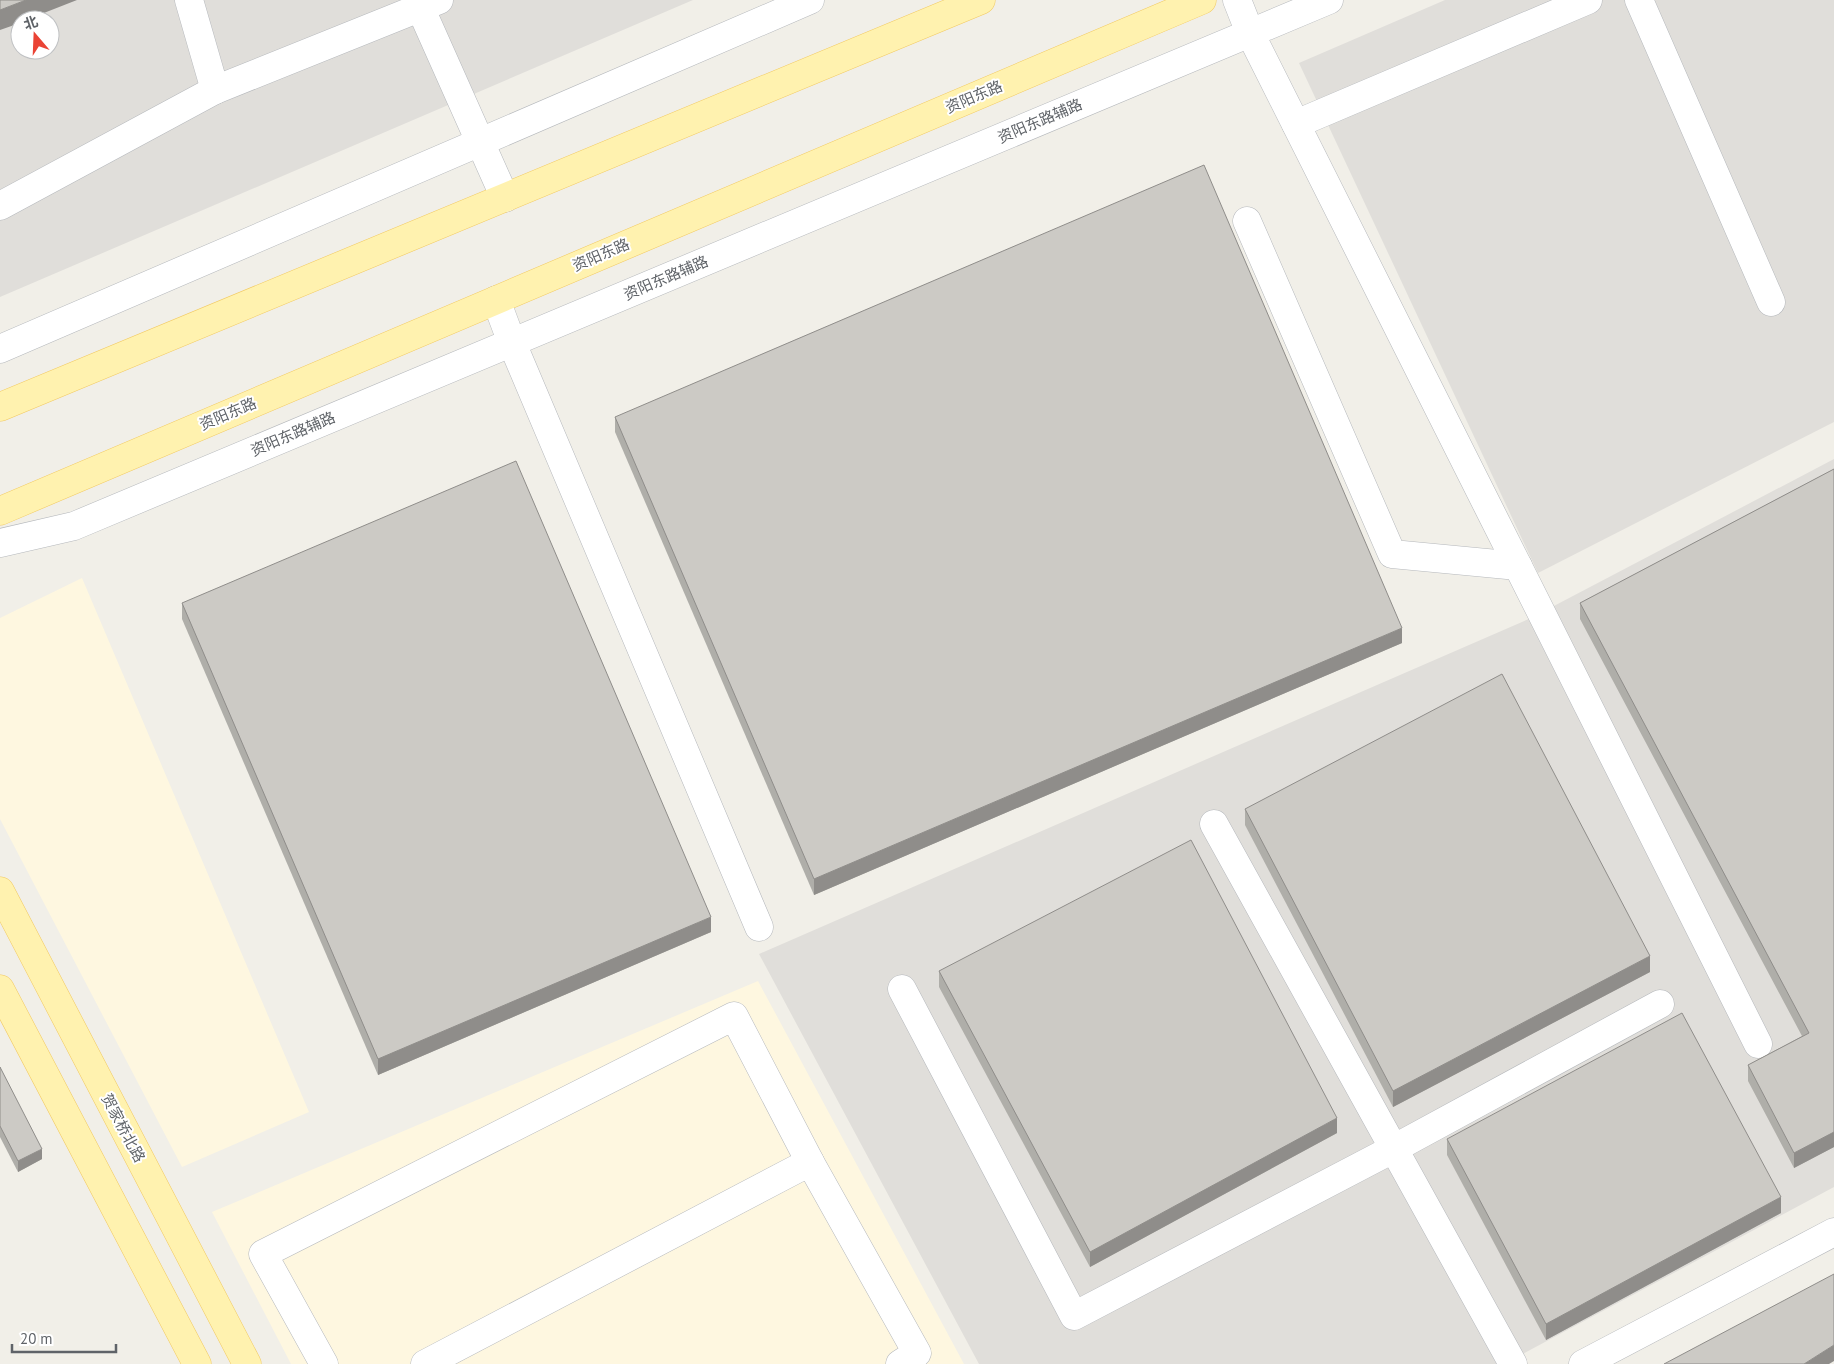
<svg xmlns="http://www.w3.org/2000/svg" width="1834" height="1364" viewBox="0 0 1834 1364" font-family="'PT Sans','Noto Sans SC',sans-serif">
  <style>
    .commercial { fill: #fef7e0 }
    .industrial { fill: #e0deda; fill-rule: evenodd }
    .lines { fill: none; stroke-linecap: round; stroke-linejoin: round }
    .minor-casing { stroke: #b5b8bc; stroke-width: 29 }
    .major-casing { stroke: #f2c960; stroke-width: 29 }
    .minor { stroke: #fff; stroke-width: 28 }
    .major { stroke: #fff2af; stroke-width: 28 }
    .wall { fill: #afaea9 }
    .shaded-wall { fill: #8f8d8a }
    .building { fill: #cccac5; stroke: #8f8d8a }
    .labels { text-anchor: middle; stroke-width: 4; stroke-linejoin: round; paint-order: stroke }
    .street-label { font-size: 15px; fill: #5f6368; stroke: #fff }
  </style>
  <rect width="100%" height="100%" fill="#f1efe8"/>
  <g class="commercial">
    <path d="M 82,578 L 309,1112 L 182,1167 L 0,819 L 0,618 Z"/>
    <path d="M 758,981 L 964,1364 L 291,1364 L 212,1212 Z"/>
  </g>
  <g class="industrial">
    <path d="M 0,0 L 693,0 L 0,297 ZM 20,20 L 50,20 L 50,50 L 20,50 Z"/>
    <path d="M 1445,0 L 1834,0 L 1834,422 L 1538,573 L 1299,63 Z"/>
    <path d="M 1834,459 L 1834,1187 L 1504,1364 L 979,1364 L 759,954 L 1531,618 Z"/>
  </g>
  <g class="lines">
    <g class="minor-casing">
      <g id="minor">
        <path d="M 189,0 L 215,90"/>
        <path d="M 1237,0 L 1250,33 L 1758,1044"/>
        <path d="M 1639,0 L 1771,302"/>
        <path d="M 420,7 L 505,198"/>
        <path d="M 1296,124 L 1588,0"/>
        <path d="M 0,206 L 215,90 L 439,0"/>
        <path d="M 1247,221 L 1392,554 L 1518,566"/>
        <path d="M 496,300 L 512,343 L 759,927"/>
        <path d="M 0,349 L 810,0"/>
        <path d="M 0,543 L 74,526 L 1329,0"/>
        <path d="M 1214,824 L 1513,1364"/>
        <path d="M 902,989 L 1074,1316 L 1395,1148 L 1660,1004"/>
        <path d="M 324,1364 L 263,1254 L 734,1016 L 810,1162"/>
        <path d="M 425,1364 L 810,1162 L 917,1353 L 900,1364"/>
        <path d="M 1583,1364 L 1834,1232"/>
      </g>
    </g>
    <g class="major-casing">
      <g id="major">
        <path d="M 0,407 L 981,0"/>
        <path d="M 0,511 L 1202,0"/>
        <path d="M 0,891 L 247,1364"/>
        <path d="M 0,989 L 197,1364"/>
      </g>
    </g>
    <use href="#minor" class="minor"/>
    <use href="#major" class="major"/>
  </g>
  <g class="wall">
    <path d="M 615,417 L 1402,643 L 814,895 L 615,432 Z"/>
    <path d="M 1834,469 L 1834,1147 L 1794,1168 L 1748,1081 L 1748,1065 L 1802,1036 L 1580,619 L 1580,603 Z"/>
    <path d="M 182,603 L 711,932 L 378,1075 L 182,619 Z"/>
    <path d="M 1245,809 L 1650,972 L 1393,1107 L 1245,825 Z"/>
    <path d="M 939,971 L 1337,1133 L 1090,1267 L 939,987 Z"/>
    <path d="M 0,1067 L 42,1159 L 18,1172 L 0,1137 Z"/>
    <path d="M 1447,1139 L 1781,1213 L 1546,1340 L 1447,1155 Z"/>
  </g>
  <g class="shaded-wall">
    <path d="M 26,0 L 77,0 L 26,20 L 20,20 L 20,23 L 0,30 L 0,10 Z"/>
    <path d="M 1402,628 L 1402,643 L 814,895 L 814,879 Z"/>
    <path d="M 711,917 L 711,932 L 378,1075 L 378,1059 Z"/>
    <path d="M 1650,956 L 1650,972 L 1393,1107 L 1393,1091 Z"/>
    <path d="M 1337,1118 L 1337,1133 L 1090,1267 L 1090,1252 Z"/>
    <path d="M 1834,1132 L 1834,1147 L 1794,1168 L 1794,1153 Z"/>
    <path d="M 42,1149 L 42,1159 L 18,1172 L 18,1161 Z"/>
    <path d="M 1781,1197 L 1781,1213 L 1546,1340 L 1546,1324 Z"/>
    <path d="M 1834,1345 L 1834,1361 L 1829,1364 L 1804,1364 Z"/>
  </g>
  <g class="building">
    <path d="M 0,0 L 26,0 L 0,10 Z"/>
    <path d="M 1204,165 L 1402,628 L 814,879 L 615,417 Z"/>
    <path d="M 516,461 L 711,917 L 378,1059 L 182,603 Z"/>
    <path d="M 1834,469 L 1834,1132 L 1794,1153 L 1748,1065 L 1809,1033 L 1580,603 Z"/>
    <path d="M 1502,674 L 1650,956 L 1393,1091 L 1245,809 Z"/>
    <path d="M 1191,840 L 1337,1118 L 1090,1252 L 939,971 Z"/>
    <path d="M 1682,1013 L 1781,1197 L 1546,1324 L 1447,1139 Z"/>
    <path d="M 0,1067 L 42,1149 L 18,1161 L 0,1126 Z"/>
    <path d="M 1834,1274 L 1834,1345 L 1804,1364 L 1664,1364 Z"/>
  </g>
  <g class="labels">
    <g class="street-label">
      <text transform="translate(974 97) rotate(-23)" y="5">资阳东路</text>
      <text transform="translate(1040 121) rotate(-23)" y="5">资阳东路辅路</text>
      <text transform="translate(601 255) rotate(-23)" y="5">资阳东路</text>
      <text transform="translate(666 278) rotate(-23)" y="5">资阳东路辅路</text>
      <text transform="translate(228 414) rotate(-23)" y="5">资阳东路</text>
      <text transform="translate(293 434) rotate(-23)" y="5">资阳东路辅路</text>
      <text transform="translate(123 1128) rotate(62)" y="5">贺家桥北路</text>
    </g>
  </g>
  <g transform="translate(35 35) rotate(341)"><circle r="24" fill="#ffffff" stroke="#bfc1c3"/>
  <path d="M0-4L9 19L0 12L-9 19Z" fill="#ea4335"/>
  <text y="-8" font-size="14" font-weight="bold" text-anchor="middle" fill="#5f6368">北</text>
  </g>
  <path d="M12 1344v8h104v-8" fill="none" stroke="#5f6368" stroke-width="2.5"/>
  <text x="20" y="1344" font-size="15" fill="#5f6368" stroke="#ffffff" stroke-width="4" paint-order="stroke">20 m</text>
</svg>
